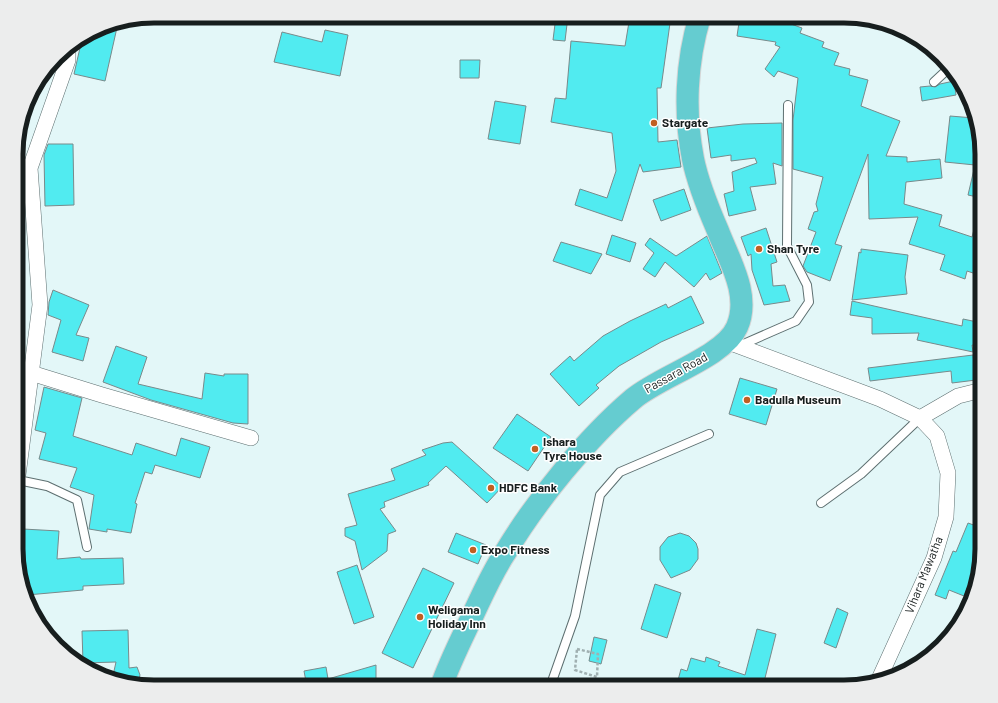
<svg xmlns="http://www.w3.org/2000/svg" width="998" height="703" viewBox="0 0 998 703" font-family="Barlow,sans-serif">
  <style>
    .building { fill: #51ebf0; stroke: #788a8b }
    .lines { fill: none; stroke-linecap: round; stroke-linejoin: round }
    .lane-casing { stroke: #5d6f70; stroke-width: 10 }
    .street-casing { stroke: #5d6f70; stroke-width: 16 }
    .highway-casing { stroke: #d5d6d6; stroke-width: 24 }
    .path { stroke: #a0b0b1; stroke-width: 2.5; stroke-dasharray: 3 2; stroke-linecap: butt }
    .lane { stroke: #fff; stroke-width: 8 }
    .street { stroke: #fff; stroke-width: 15 }
    .highway { stroke: #65ccd0; stroke-width: 22 }
    .poi-dot { fill: #c15f22; stroke: #fff; stroke-width: 1.5 }
    .labels { text-anchor: middle; stroke-width: 3; stroke-linejoin: round; paint-order: stroke }
    .poi-label { font-size: 12px; font-weight: bold; fill: #171e1e; stroke: #fff; text-anchor: start }
    .street-label { font-size: 12px; fill: #171e1e; stroke: #fff }
    .rim { fill: none; stroke: #171e1e; stroke-width: 5 }
  </style>
  <rect width="100%" height="100%" fill="#e3f7f8"/>
  <g class="building">
    <path d="M 556,16 L 568,16 L 565,41 L 553,40 Z"/>
    <path d="M 630,16 L 671,16 L 661,88 L 657,88 L 658,142 L 677,140 L 681,167 L 643,172 L 640,164 L 622,221 L 575,205 L 580,189 L 607,198 L 616,171 L 612,133 L 551,122 L 555,98 L 566,99 L 571,41 L 625,46 Z"/>
    <path d="M 740,16 L 769,16 L 802,28 L 800,33 L 824,42 L 822,47 L 839,53 L 834,65 L 850,69 L 849,75 L 868,80 L 861,106 L 900,121 L 886,156 L 907,157 L 907,162 L 940,159 L 942,178 L 906,182 L 904,204 L 942,215 L 939,226 L 972,237 L 978,214 L 982,214 L 982,276 L 967,271 L 965,279 L 940,270 L 945,255 L 909,244 L 918,217 L 869,219 L 868,154 L 835,244 L 842,246 L 830,281 L 807,272 L 803,266 L 816,232 L 808,229 L 814,212 L 818,211 L 816,204 L 823,177 L 793,169 L 793,120 L 798,78 L 778,71 L 774,77 L 765,69 L 780,47 L 775,45 L 776,42 L 737,36 Z"/>
    <path d="M 118,23 L 105,81 L 74,74 L 82,39 L 102,26 Z"/>
    <path d="M 325,30 L 348,35 L 340,76 L 274,62 L 282,32 L 322,42 Z"/>
    <path d="M 460,60 L 480,60 L 479,78 L 460,78 Z"/>
    <path d="M 954,81 L 956,95 L 922,101 L 920,87 L 930,86 L 935,87 L 940,84 Z"/>
    <path d="M 495,101 L 526,106 L 520,144 L 488,139 Z"/>
    <path d="M 950,116 L 974,118 L 982,146 L 982,198 L 968,195 L 975,165 L 945,162 Z"/>
    <path d="M 782,123 L 782,166 L 773,163 L 776,184 L 750,187 L 756,210 L 729,216 L 724,194 L 734,191 L 732,172 L 757,163 L 755,158 L 731,161 L 731,155 L 711,158 L 707,128 L 743,124 Z"/>
    <path d="M 48,144 L 73,144 L 74,205 L 45,206 L 44,155 Z"/>
    <path d="M 684,189 L 691,210 L 661,221 L 653,200 Z"/>
    <path d="M 766,228 L 777,262 L 771,264 L 773,286 L 785,285 L 790,301 L 764,305 L 752,270 L 751,254 L 748,256 L 741,237 Z"/>
    <path d="M 612,235 L 636,243 L 630,262 L 606,254 Z"/>
    <path d="M 707,236 L 722,273 L 710,280 L 706,273 L 694,287 L 665,262 L 655,277 L 643,269 L 654,253 L 645,245 L 650,238 L 676,256 Z"/>
    <path d="M 561,242 L 602,254 L 591,274 L 553,261 Z"/>
    <path d="M 861,249 L 908,255 L 905,277 L 907,294 L 852,300 L 859,252 L 861,253 Z"/>
    <path d="M 53,290 L 89,305 L 76,335 L 89,338 L 83,361 L 52,352 L 61,320 L 48,315 L 49,302 Z"/>
    <path d="M 691,296 L 704,323 L 661,342 L 619,366 L 596,385 L 599,388 L 579,406 L 550,374 L 570,356 L 574,361 L 603,336 L 630,321 L 666,304 L 668,308 Z"/>
    <path d="M 852,301 L 962,326 L 963,319 L 982,323 L 982,347 L 972,345 L 973,352 L 917,340 L 919,333 L 872,334 L 872,318 L 850,315 Z"/>
    <path d="M 116,346 L 147,357 L 138,384 L 202,399 L 205,373 L 224,376 L 224,374 L 248,374 L 248,424 L 233,423 L 151,400 L 103,382 Z"/>
    <path d="M 973,355 L 976,380 L 952,383 L 951,371 L 870,381 L 868,368 Z"/>
    <path d="M 740,378 L 777,389 L 766,425 L 729,414 Z"/>
    <path d="M 44,387 L 82,398 L 73,436 L 132,455 L 136,443 L 176,456 L 181,438 L 210,447 L 200,478 L 155,465 L 152,474 L 145,472 L 135,503 L 137,504 L 131,533 L 107,529 L 107,532 L 89,529 L 94,495 L 70,487 L 77,468 L 39,459 L 46,433 L 35,430 Z"/>
    <path d="M 517,414 L 551,437 L 528,471 L 493,448 Z"/>
    <path d="M 452,442 L 502,487 L 487,503 L 446,466 L 428,483 L 429,485 L 384,502 L 385,507 L 380,509 L 396,531 L 388,534 L 387,551 L 362,570 L 355,541 L 345,536 L 345,528 L 357,525 L 348,494 L 395,480 L 391,469 L 426,455 L 422,450 L 443,443 Z"/>
    <path d="M 968,523 L 982,528 L 982,553 L 964,596 L 949,590 L 946,599 L 935,595 L 953,551 L 956,552 Z"/>
    <path d="M 23,529 L 59,531 L 57,559 L 80,557 L 81,559 L 123,558 L 124,584 L 83,586 L 83,590 L 27,595 L 23,585 L 21,558 Z"/>
    <path d="M 456,533 L 486,545 L 478,564 L 448,552 Z"/>
    <path d="M 680,533 L 689,536 L 696,543 L 698,549 L 698,559 L 690,570 L 671,578 L 660,560 L 660,547 L 668,537 Z"/>
    <path d="M 357,565 L 374,617 L 354,624 L 337,572 Z"/>
    <path d="M 423,568 L 454,583 L 413,668 L 382,653 Z"/>
    <path d="M 655,584 L 681,593 L 667,638 L 641,629 Z"/>
    <path d="M 837,608 L 848,613 L 836,648 L 824,643 Z"/>
    <path d="M 757,629 L 776,634 L 764,682 L 774,685 L 774,687 L 686,687 L 677,684 L 681,669 L 687,671 L 691,658 L 705,662 L 706,657 L 720,662 L 718,666 L 745,675 Z"/>
    <path d="M 128,630 L 129,668 L 137,667 L 140,675 L 137,685 L 112,680 L 116,662 L 83,663 L 82,631 Z"/>
    <path d="M 594,637 L 607,640 L 601,664 L 589,661 Z"/>
    <path d="M 376,665 L 376,687 L 307,687 L 304,671 L 326,667 L 328,679 Z"/>
  </g>
  <g class="lines">
    <g class="lane-casing">
      <g id="lane">
        <path d="M 934,82 L 948,69"/>
        <path d="M 739,346 L 796,321 L 809,302 L 807,285 L 787,246 L 788,105"/>
        <path d="M 18,480 L 47,486 L 77,500 L 87,547"/>
        <path d="M 821,503 L 861,474 L 920,418"/>
        <path d="M 550,687 L 575,616 L 600,495 L 620,472 L 709,434"/>
      </g>
    </g>
    <g class="street-casing">
      <g id="street">
        <path d="M 728,342 L 880,399 L 920,418 L 937,436 L 948,473 L 946,517 L 934,558 L 879,679"/>
        <path d="M 31,373 L 102,395 L 251,438"/>
        <path d="M 920,418 L 958,396 L 982,390"/>
        <path d="M 17,483 L 40,305 L 30,168 L 68,60 L 68,48"/>
      </g>
    </g>
    <g class="highway-casing">
      <path id="highway" d="M 441,687 C 449,664 460,642 470,621 C 481,598 491,574 505,553 C 536,501 587,438 633,399 C 660,376 724,357 737,327 C 751,295 729,260 718,231 C 708,208 698,184 693,159 C 684,113 686,62 700,16"/>
    </g>
    <path class="path" d="M 577,649 L 598,654 L 597,677 L 575,670 Z"/>
    <use href="#lane" class="lane"/>
    <use href="#street" class="street"/>
    <use href="#highway" class="highway"/>
  </g>
  <g class="poi-dot">
    <circle cx="654" cy="123" r="4"/>
    <circle cx="759" cy="249" r="4"/>
    <circle cx="747" cy="400" r="4"/>
    <circle cx="535" cy="449" r="4"/>
    <circle cx="491" cy="488" r="4"/>
    <circle cx="473" cy="550" r="4"/>
    <circle cx="420" cy="617" r="4"/>
  </g>
  <g class="labels">
    <g class="poi-label">
      <text x="662" y="127">Stargate</text>
      <text x="767" y="253">Shan Tyre</text>
      <text x="755" y="404">Badulla Museum</text>
      <text x="543" y="446">Ishara<tspan x="543" dy="14">Tyre House</tspan></text>
      <text x="499" y="492">HDFC Bank</text>
      <text x="481" y="554">Expo Fitness</text>
      <text x="428" y="614">Weligama<tspan x="428" dy="14">Holiday Inn</tspan></text>
    </g>
    <g class="street-label">
      <text transform="translate(676 373) rotate(-29)" y="4">Passara Road</text>
      <text transform="translate(924 575) rotate(-68)" y="4">Vihara Mawatha</text>
    </g>
  </g>
  <path d="M0 0H998V703H0ZM154 23H844A131 131 0 0 1 975 154V549A131 131 0 0 1 844 680H154A131 131 0 0 1 23 549V154A131 131 0 0 1 154 23Z" fill="#eceded" fill-rule="evenodd"/>
  <path class="rim" d="M154 23H844A131 131 0 0 1 975 154V549A131 131 0 0 1 844 680H154A131 131 0 0 1 23 549V154A131 131 0 0 1 154 23Z"/>
</svg>
